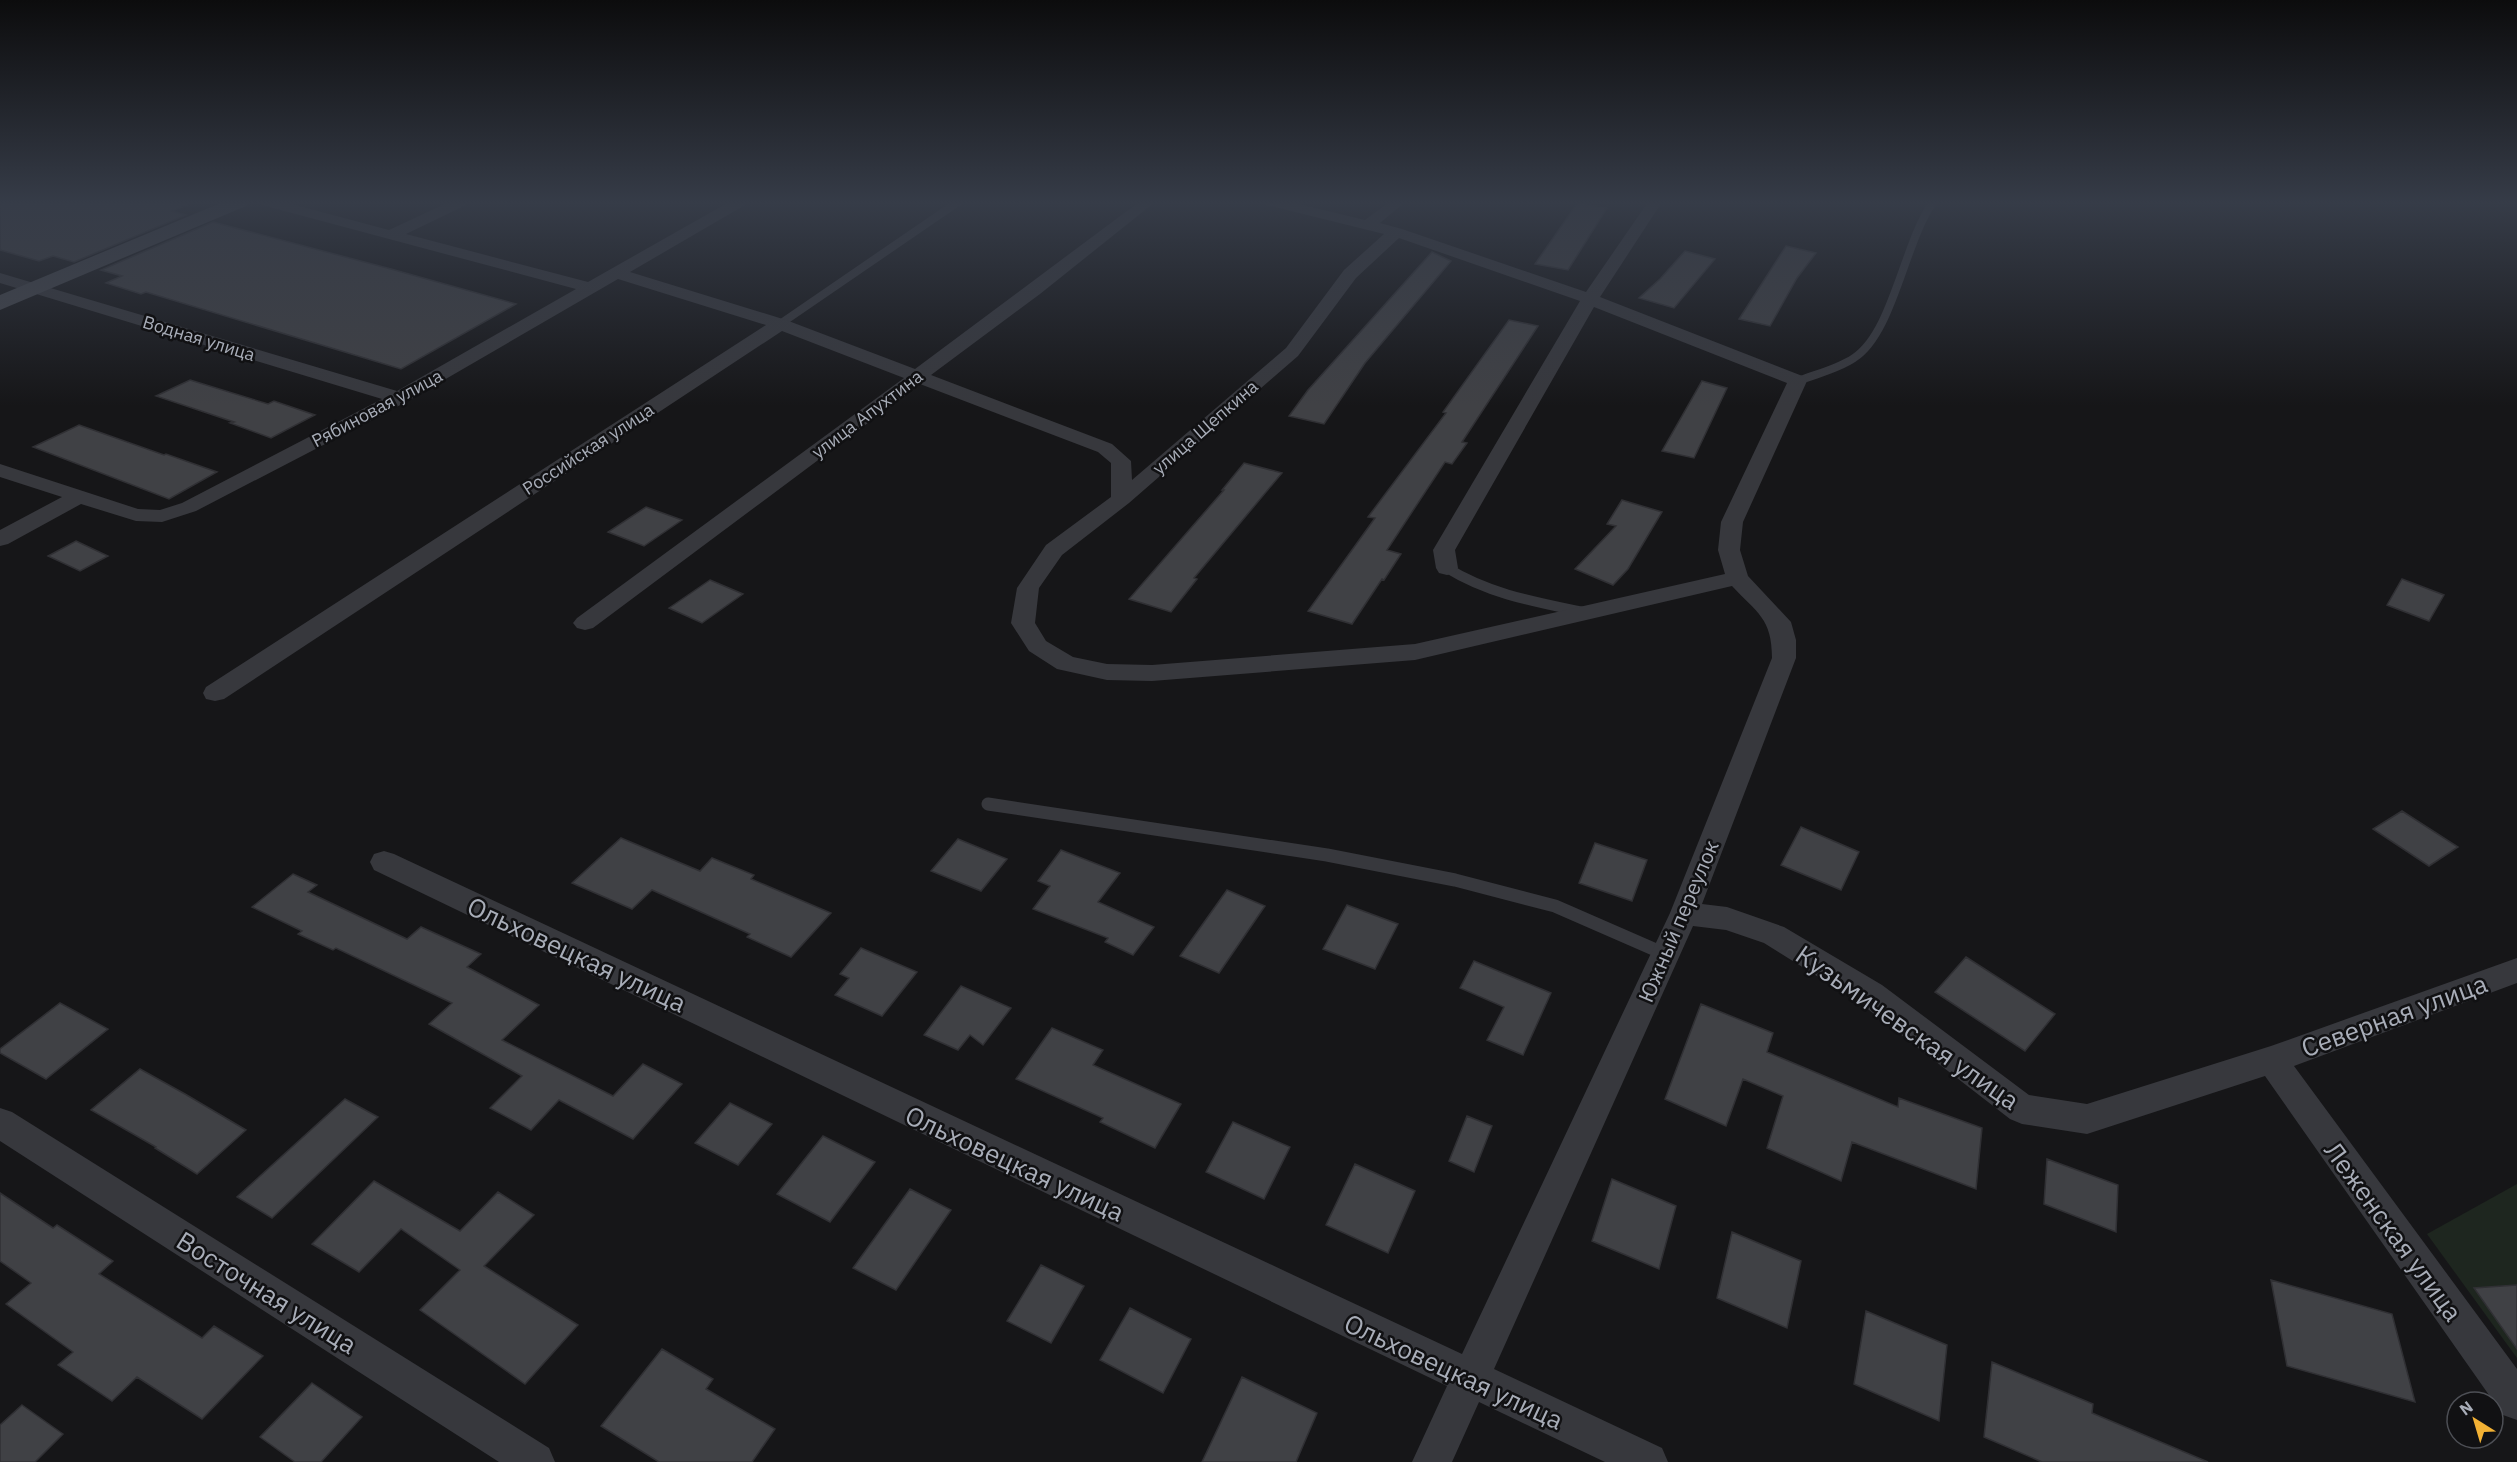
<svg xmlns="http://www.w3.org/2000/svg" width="2517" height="1462" font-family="'IBM Plex Sans',sans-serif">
  <rect width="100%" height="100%" fill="#161618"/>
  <path fill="#1e261f" d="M2517,1184V1358L2427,1234Z"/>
  <path fill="#404145" stroke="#303034" stroke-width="1.5" d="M0,202H194L172,211L186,215L74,262L53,256L39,261L0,250Z
    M1578,202L1607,208L1568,270L1535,264Z
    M213,222L391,269L516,304L401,369L146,292L141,294L106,283L122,276L101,270Z
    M1786,246L1816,253L1797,278L1770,326L1739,319Z
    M1685,251L1715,259L1674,308L1639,298L1660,279Z
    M1432,252L1451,261L1365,363L1324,424L1289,416L1308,390Z
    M1509,320L1538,326L1462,442L1467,443L1452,464L1445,462L1387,550L1401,554L1384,580L1382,579L1352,624L1308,611L1375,518L1368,517L1446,413L1443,412Z
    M190,380L268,404L274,401L315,415L271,438L230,423L234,422L156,396Z
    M1702,381L1727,388L1694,458L1662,451Z
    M79,425L164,455L166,454L217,472L169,499L33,447Z
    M1244,463L1282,473L1194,578L1197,579L1171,612L1129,599L1224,490H1222Z
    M1622,500L1662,512L1628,569L1613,585L1575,569L1616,526L1607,524Z
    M646,507L682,520L644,546L608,532Z
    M76,541L108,556L80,571L48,556Z
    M2402,579L2444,595L2429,621L2387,605Z
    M710,580L743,594L702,623L669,608Z
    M2402,811L2458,847L2429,866L2373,829Z
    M1801,827L1859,852L1841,890L1781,865Z
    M621,838L700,871L712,858L754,875L751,879L831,913L791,957L747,937L750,934L652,890L632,909L572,883Z
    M958,839L1007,859L981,891L931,871Z
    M1595,843L1647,860L1632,901L1579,883Z
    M1061,850L1120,873L1098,902L1154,927L1133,955L1105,942L1108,938L1033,909L1050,886L1038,881Z
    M293,874L317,885L308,892L407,939L421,927L481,954L467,967L539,1005L502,1040L613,1096L643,1064L682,1084L633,1139L559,1100L531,1130L490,1108L522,1076L429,1024L452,1003L336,948L333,950L298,934L302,931L252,907Z
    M1227,890L1265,906L1219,973L1180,956Z
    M1347,905L1398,924L1375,969L1323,949Z
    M861,948L917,972L882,1016L835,995L849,978L840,974Z
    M1966,957L2055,1014L2025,1051L1935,992Z
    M1474,961L1551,993L1523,1055L1487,1040L1504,1007L1460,988Z
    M961,986L1011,1008L983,1045L970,1035L958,1050L924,1035Z
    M60,1003L108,1029L46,1079L0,1053V1049Z
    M1701,1004L1773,1033L1767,1052L1898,1107L1899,1098L1982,1128L1976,1189L1852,1142L1841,1181L1767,1148L1783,1096L1743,1079L1726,1126L1665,1099Z
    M1052,1028L1103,1050L1093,1065L1181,1104L1155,1148L1100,1122L1103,1118L1016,1079Z
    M140,1069L185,1094L246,1130L197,1174L155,1148L156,1147L91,1110Z
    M345,1099L378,1117L272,1218L237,1197Z
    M730,1103L772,1124L738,1165L695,1143Z
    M1467,1116L1492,1126L1474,1172L1449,1161Z
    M1233,1122L1290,1147L1264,1199L1206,1172Z
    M823,1136L875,1162L830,1222L777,1194Z
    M2047,1159L2118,1185L2116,1232L2044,1204Z
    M1355,1164L1415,1191L1388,1253L1326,1225Z
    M1612,1179L1676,1206L1659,1269L1592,1241Z
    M374,1181L460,1231L498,1192L534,1215L484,1266L578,1325L525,1384L420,1310L460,1270L401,1229L359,1272L312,1244Z
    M910,1189L951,1210L896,1290L853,1268Z
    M0,1193L53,1228L57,1225L113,1261L99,1274L202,1338L214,1326L263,1356L202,1419L137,1377L112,1401L58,1365L73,1352L6,1304L31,1283L0,1261Z
    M1732,1232L1801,1261L1787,1328L1717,1298Z
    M1041,1265L1084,1286L1051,1343L1007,1321Z
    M2271,1280L2392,1314L2415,1402L2287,1366Z
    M2517,1285V1349L2474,1288Z
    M1130,1308L1191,1339L1163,1393L1100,1360Z
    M1866,1311L1947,1345L1939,1421L1854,1384Z
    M662,1349L713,1379L706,1389L775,1429L752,1462H659L601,1426Z
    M1992,1362L2093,1404L2092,1413L2208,1462H2042L1984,1437Z
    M1242,1377L1317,1413L1296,1462H1202Z
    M312,1383L362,1417L321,1462H295L260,1437Z
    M22,1405L63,1434L35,1462H0V1425Z"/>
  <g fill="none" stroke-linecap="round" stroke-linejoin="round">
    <path stroke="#37383d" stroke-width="8" d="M780,324L958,202
      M1798,381C1816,374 1838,369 1854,358C1893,333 1904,243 1933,202"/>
    <path stroke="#37383d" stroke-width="10" d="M1447,568C1489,594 1535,602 1583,612"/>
    <path stroke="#37383d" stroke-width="13" d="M988,804L1327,855L1455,880L1555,906L1665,954"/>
    <path fill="#37383d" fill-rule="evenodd" d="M259,202H284L389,230L449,202H468L466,205L406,234L588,282L729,202H747L745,205L630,272L786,320L915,369L1139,202H1155L1040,294L931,375L1112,444L1131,461L1132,480L1286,348L1344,270L1384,234L1267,205L1265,202H1290L1365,220L1389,202H1405L1380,223L1402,229L1586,292L1648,202H1662L1600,297L1805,377L1807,381L1743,522L1740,550L1748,576L1791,622L1796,640V658L1702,904L1727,907L1784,927L1882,985L2029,1095L2087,1104L2271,1046L2517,958V983L2294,1066L2517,1369V1420L2503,1415L2265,1076L2087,1134L2022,1124L2010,1119L1860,1003L1764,943L1726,930L1693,926L1494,1369L1662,1448L1668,1462H1605L1479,1402L1452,1462H1412L1447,1386L374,870L370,862L374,854L384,851L394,854L1462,1354L1670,913L1772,658C1772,618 1757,613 1732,586L1415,660L1152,681L1107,680L1057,669L1029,651L1011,623L1017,588L1046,545L1111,497V463L1098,452L920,384L593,628L585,630L577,628L573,623L577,618L904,378L782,331L224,699L215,701L206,699L203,693L206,687L766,325L618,279L406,402L196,511L162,522L136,521L81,504L8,544L0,546V530L62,497L0,477V464L138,509L160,510L182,503L382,399L0,283V273L397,391L576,289L262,205ZM1399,238L1580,301L1433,550L1436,568L1439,573L1447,575L1455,573L1458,568L1455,550L1594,307L1787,383L1721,522L1718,550L1725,574L1415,644L1152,665L1107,664L1073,657L1046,641L1035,623L1039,588L1062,555L1129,503L1298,356L1356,278Z
      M0,1108L12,1112L549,1448L555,1462H499L0,1141Z"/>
    <path fill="#45474d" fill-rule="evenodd" d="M223,202H249L246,206L0,310V295Z"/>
  </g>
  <linearGradient id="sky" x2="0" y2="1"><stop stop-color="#0c0c0d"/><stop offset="0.5" stop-color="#363c48"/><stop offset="1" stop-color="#363c48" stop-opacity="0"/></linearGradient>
  <rect width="2517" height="406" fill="url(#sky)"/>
  <g text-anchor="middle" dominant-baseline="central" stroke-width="5" stroke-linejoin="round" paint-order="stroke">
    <g font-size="18" fill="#a8adb8" stroke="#111113">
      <text transform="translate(199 338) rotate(17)">Водная улица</text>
      <text transform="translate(377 408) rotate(-28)">Рябиновая улица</text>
      <text transform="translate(867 414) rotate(-37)">улица Апухтина</text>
      <text transform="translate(1205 427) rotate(-41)">улица Щепкина</text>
      <text transform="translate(588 449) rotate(-33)">Российская улица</text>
    </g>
    <g font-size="21" fill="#a8adb8" stroke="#111113">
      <text transform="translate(1678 921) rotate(-67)">Южный переулок</text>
    </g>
    <g font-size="26" fill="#a8adb8" stroke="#111113">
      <text transform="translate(577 954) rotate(25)">Ольховецкая улица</text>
      <text transform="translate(2394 1015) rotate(-20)">Северная улица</text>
      <text transform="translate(1908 1027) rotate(35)">Кузьмичевская улица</text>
      <text transform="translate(1015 1163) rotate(25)">Ольховецкая улица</text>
      <text transform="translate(2394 1231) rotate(54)">Леженская улица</text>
      <text transform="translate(267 1292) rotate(32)">Восточная улица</text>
      <text transform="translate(1454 1371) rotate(25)">Ольховецкая улица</text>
    </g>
  </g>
  <g transform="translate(2475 1420) rotate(323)"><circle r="28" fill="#111113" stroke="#4d4f55" stroke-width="1.5"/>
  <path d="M0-4.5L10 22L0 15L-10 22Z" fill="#f2b134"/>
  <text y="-9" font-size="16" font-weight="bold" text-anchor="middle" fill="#a8adb8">N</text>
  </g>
</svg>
